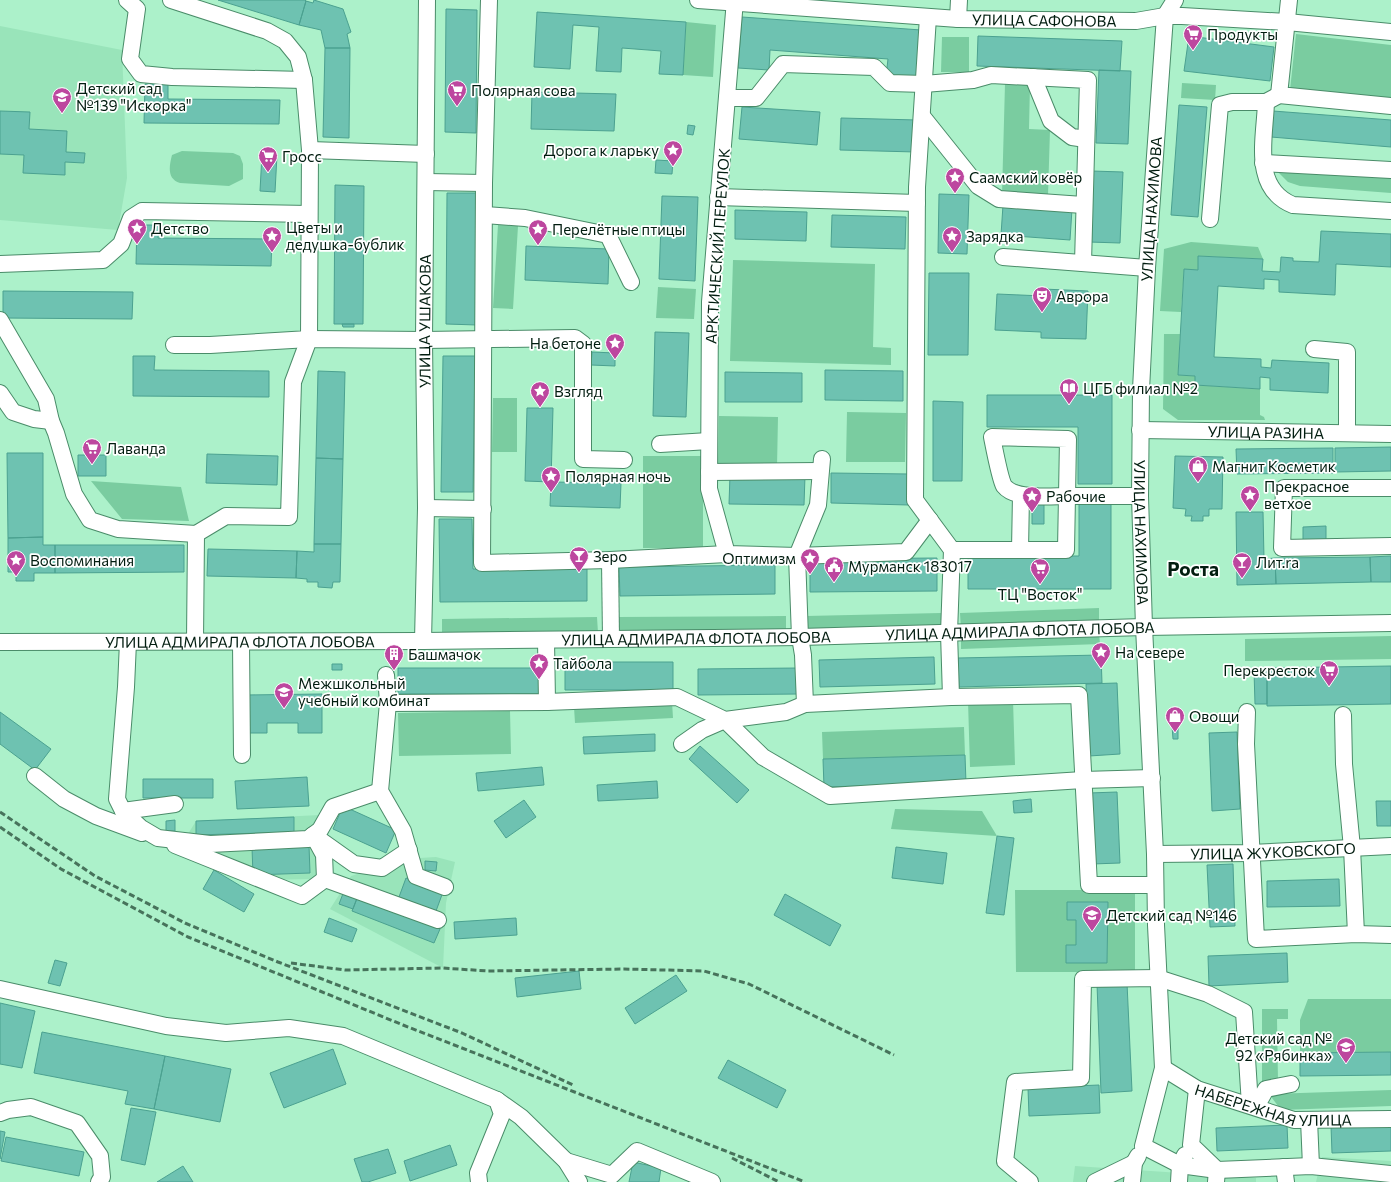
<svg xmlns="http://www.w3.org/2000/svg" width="1391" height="1182" font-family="Commissioner,sans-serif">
  <rect width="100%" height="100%" fill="#acf1ca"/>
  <path fill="#99e4ba" d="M0,26L122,50L127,178L118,230L0,220Z
    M320,815L316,879L248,880L188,834L196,821Z
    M436,857L455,862L446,903L443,968L330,909L351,876L403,859Z
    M1322,1157L1391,1161V1182H1316Z
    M1075,1166L1256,1178V1182H1073Z"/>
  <path fill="#7acca0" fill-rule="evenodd" d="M686,22L716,25L713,77L683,75Z
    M1296,34L1391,45V101L1290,90Z
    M942,37H969V72H941Z
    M1182,83L1216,85L1215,100L1181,98Z
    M1005,84H1030L1029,129L1050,130L1048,195L1002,194Z
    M182,151L233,153L240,156L243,164V179L229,186L180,183C167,179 169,167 172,155Z
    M1274,168L1391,177V193L1300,186L1288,182Z
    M498,225L518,226L513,309L493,308Z
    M1191,242L1258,247L1263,259L1199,256L1198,270H1184L1181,312L1160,311L1164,249Z
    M733,260L875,264L873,347L891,348V365L730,361Z
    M658,287L696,289L694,319L656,318Z
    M1164,334H1180L1178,375L1195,376V385L1260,389V415L1264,417L1265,420H1178L1163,409Z
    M493,398H517V452H492Z
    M847,412L906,413L905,462H846Z
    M719,416L778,417L777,467L718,466Z
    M643,456H703V548H643Z
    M91,481L181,487L189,521L122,519Z
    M1099,608V624L961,629L960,613Z
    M941,613L942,629L806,632V616Z
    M786,616V632L618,633V617Z
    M597,617L598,633L442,636V619Z
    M1099,633L1100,644L961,649V638Z
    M1391,636V659L1245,661V639Z
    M1013,700L1015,765L970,767L968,701Z
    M672,702L673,718L575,723L574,707Z
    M510,711L511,754L399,756L398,713Z
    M964,727L965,755L823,759L822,732Z
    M895,809L982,811L997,836L891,829Z
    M1015,890H1135V972H1016ZM1067,902H1108L1107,963H1066V945H1076V920H1067Z
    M1308,999H1391V1052L1300,1053V1020Z
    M1262,1009H1288V1019H1277L1278,1082H1262Z
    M1391,1090V1106L1281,1110L1269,1094Z"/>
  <path fill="#6ec2b1" stroke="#4ba190" d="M218,0H305L306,1L299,25Z
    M314,0L343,9L351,32L347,34L350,48H325L321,30L299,25L306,1L313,3Z
    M446,9L477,10L476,133L445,132Z
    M537,12L686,22L683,75L659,74L661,51L622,48L621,72L596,71L599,27L573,25L570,69L534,67Z
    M742,17L921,30L917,78L886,76L888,59L770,50L769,70L738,68Z
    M978,36L1122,41L1120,71L977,66Z
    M1189,36L1274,47L1270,81L1184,71Z
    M325,48H350L349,138L323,137Z
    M1099,70L1131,71L1128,144L1096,143Z
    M145,84H168V99L280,100L279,124L144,123Z
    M532,92L616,94L614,131L531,129Z
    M1179,105L1207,107L1198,217L1171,215Z
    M742,107L820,112L817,145L739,139Z
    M0,111L30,112L29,129L67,131L66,152L85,153L84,163L65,162V175L23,173L24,155L0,154Z
    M1273,111L1391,120V147L1271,137Z
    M841,118L917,120L916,152L840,150Z
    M688,125L695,126L693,135L687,134Z
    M262,154L277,155L275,192L260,191Z
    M656,160L673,161L672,174L655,173Z
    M1092,171L1123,172L1120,243L1089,242Z
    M335,185L364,186L363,324H334Z
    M447,193H479L477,325L446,324Z
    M939,194L969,195L967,254L938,253Z
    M662,196L698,197L695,281L659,279Z
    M1003,205L1072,209L1070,240L1001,235Z
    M735,210L807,212L806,241L735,239Z
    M832,215L906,217L905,249L831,247Z
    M137,225H159L158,238L272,239L271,266L136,264Z
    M1321,231L1391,234V267L1336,264L1335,295L1279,292V280L1264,279V289L1218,286L1214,357L1261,359V367L1271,368L1272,360L1329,363L1328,393L1270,390V378L1260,377V389L1195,385V376L1178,375L1184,269L1198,270V256L1263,259L1262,271L1280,272L1281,257L1293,258V261L1319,262Z
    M526,246L609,249L608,284L525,280Z
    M929,273H969L968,355H928Z
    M1043,289L1088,291L1086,339L1041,338V332L995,330L997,294L1043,296Z
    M3,291L133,292L132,319L3,318Z
    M342,324H354V327H343Z
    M655,332L689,333L686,417L653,416Z
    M592,352L615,353V366L591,365Z
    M133,356H155L154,370L269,371V397L133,396Z
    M443,356H475L473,492H441Z
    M825,370L903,371V401L825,400Z
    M318,371L345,372L343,459L316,458Z
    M725,372L802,373V402H725Z
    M987,395H1112V484H1078V427H987Z
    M933,401L963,402L962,481H933Z
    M527,408H553L551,482L525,481Z
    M1391,447V471L1335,472V448Z
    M1333,448V473L1237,474L1236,449Z
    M7,453H43V537L8,538Z
    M207,454L278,456L277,485L206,483Z
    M78,455H106V476H78Z
    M1175,456L1223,457L1222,509H1209V516H1203V521H1191L1192,516H1185L1186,509L1173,508Z
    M316,458L343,459L341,544H314Z
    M831,473L909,474V505L831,503Z
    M730,475L805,476L804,505L729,504Z
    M551,482L621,483L620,508L550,506Z
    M1032,504H1044V524H1032Z
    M1079,504H1111V589H968V556H1079Z
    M1236,512H1263L1264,559L1275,558L1276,584L1237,585Z
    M439,519H472L473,569L587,568V601L440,602Z
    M1326,526V540H1303V527Z
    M43,537V545H55V573H34V581H16V572H8V538Z
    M314,544H341L340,582H333L332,588L318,587V582H307V579L296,578L297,551L314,552Z
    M55,545H184V572L55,573Z
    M208,549L297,551L296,578L207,576Z
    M1391,556V582H1371L1370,557Z
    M1370,557L1371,582L1276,584L1275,558Z
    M937,558V591L810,592V559Z
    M775,565V594L620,596L619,567Z
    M1101,655L1102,683L959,687L958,658Z
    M934,657L935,684L820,687L819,660Z
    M565,662H673V690H565Z
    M332,664H342V670H332Z
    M1391,666V704L1267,706V668Z
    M398,668H539V694H398Z
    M798,668L799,694L698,695V669Z
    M1254,671H1267V704H1255Z
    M1117,683L1120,754L1089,756L1086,684Z
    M322,694V733H298V723H267V733H246V695Z
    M0,712L51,749L35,770L0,744Z
    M1172,726H1178V739H1173Z
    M1237,732L1240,809L1212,811L1209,733Z
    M655,734V751L584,754L583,737Z
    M700,746L749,790L737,803L689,759Z
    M965,755L966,783L824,787L823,759Z
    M542,767L544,785L478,791L476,773Z
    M307,777L309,806L237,809L235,781Z
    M143,779H213V798H143Z
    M657,781L658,798L598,801L597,785Z
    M1117,792L1120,863L1092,864L1089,793Z
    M1031,799L1032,812L1014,813L1013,801Z
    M524,800L536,817L506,838L494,821Z
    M1376,801H1391V826H1377Z
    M343,806L396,830L386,853L333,829Z
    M294,817V832L196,835V821Z
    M175,820V831H166V821Z
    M997,836L1014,838L1004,915L986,913Z
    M309,846L310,873L253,875L252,848Z
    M896,847L947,853L943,884L892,878Z
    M425,861L437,862L436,871L425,870Z
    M1233,864L1235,926L1210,927L1207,865Z
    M214,870L254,894L244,912L203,889Z
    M406,878L443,892L436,911L399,897Z
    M1339,879L1340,906L1267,907V881Z
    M344,891L358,896L353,909L339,904Z
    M785,894L841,925L830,946L774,915Z
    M357,898L440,929L434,943L352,911Z
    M1067,902H1108L1107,963H1066V945H1076V920H1067Z
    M329,918L357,929L352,942L324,932Z
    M516,918L517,935L455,939L454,922Z
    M1287,953L1288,982L1209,986L1208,956Z
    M55,960L67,963L60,986L48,983Z
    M579,971L581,989L517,997L515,978Z
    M676,975L687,991L635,1024L625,1008Z
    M1127,983L1132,1091L1101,1093L1097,984Z
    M0,1003L35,1011L22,1068L0,1064Z
    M42,1032L165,1056L154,1109L125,1104L128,1091L34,1073Z
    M333,1049L346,1084L284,1108L270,1073Z
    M1391,1052V1075L1300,1076V1053Z
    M165,1056L231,1069L220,1122L154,1109Z
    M728,1060L786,1090L777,1108L718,1078Z
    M1099,1085L1100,1113L1029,1116L1028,1088Z
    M131,1108L156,1112L145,1165L121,1160Z
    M1287,1125L1288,1148L1217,1151L1216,1128Z
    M1391,1125V1151L1332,1153L1331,1126Z
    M0,1131L5,1132L0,1159Z
    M6,1137L84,1152L79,1176L1,1161Z
    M450,1145L457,1165L410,1181L404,1161Z
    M388,1149L396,1173L368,1182H362L354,1159Z
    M633,1162L661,1168L659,1182H629Z
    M183,1166L193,1182H157Z"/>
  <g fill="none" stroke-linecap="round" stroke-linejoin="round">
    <g stroke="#4a8c69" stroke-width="18">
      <g id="minor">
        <path d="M127,0L137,9L130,59L141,74L172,77L304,80"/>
        <path d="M171,0L267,31L285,41L298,57L304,80L310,150L309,339L210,345H174"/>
        <path d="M489,0L484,183L482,563L610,560L727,554"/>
        <path id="s1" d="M698,0L958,19L1136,21L1165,16H1182L1287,22L1391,32"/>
        <path d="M735,0L710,302L709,489L727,554L797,556L800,637L803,655L805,704"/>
        <path id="s2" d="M1175,0L1165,16L1147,268L1141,390L1140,496L1144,627L1155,854L1156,925L1163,1068L1143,1146L1180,1165L1217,1170L1311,1166L1391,1174"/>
        <path d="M1289,0L1279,95L1391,106"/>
        <path d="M928,17L917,187L915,500L952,550L949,633L951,697"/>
        <path d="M958,19L959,0"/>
        <path d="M1033,77L1051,121L1072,137L1086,139"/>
        <path d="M1279,95L1266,102C1265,138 1251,188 1293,205L1391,211"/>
        <path d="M727,98H756L783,64L874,67L890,83L924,84L973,80L991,75L1088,80L1083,263"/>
        <path d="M922,116L978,186L999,199L1083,205"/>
        <path d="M310,150L426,154"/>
        <path d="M1263,163L1391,170"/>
        <path d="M426,182L484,183"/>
        <path d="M718,197L917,203"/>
        <path d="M485,215L525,218L608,235L631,282"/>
        <path d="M1210,219L1220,105L1232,102H1266"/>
        <path d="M1003,257L1147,268"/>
        <path d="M0,264L103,260L121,244L131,218L142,211L309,214"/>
        <path d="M0,320L46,399L51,421L56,433L74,494L90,520L118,529L196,534"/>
        <path d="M1314,349L1347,352V433"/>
        <path d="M0,393L13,412L34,419L51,421"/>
        <path id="s3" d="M1140,430L1391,434"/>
        <path d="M992,437L1068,439L1067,496C1051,496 1015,500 1004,486C1000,479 994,447 992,437Z"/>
        <path d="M660,444L709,441"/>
        <path d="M822,459L818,505L797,556L906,552L930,520"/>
        <path d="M709,472L820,471"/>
        <path d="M1391,488H1284L1282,548L1391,546"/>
        <path d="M426,508L483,509"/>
        <path d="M952,550H1066L1067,496H1140"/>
        <path d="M1020,550L1021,495"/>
        <path d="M610,560L611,639"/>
        <path d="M195,641L196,534L226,516L289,517L293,382L309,339L424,340L575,338L583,344V459L624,460"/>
        <path id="s4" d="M423,641L426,508L424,340L427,0"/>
        <path id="s5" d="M0,642L423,641L800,637L1144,627L1391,623"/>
        <path d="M128,642L126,687L117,799L123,811L141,828L158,838L210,844L308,839L320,830L333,807L380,791"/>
        <path d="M241,642L242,755"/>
        <path d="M386,675L388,703L547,702L546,640"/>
        <path d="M547,702L677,697L725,720L786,712L805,704L951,697L1079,695L1089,885H1155"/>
        <path d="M388,703L380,791L403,831L416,876L445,887"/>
        <path d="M1247,712L1246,744L1256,939L1356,934L1391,935"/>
        <path d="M1343,715L1344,764L1352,848L1356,934"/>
        <path d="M682,744L702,730L725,720L763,757L830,796L1083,780L1152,778"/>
        <path d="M35,776L64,799L96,816L142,833"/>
        <path d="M123,811L175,804"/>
        <path d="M313,835L324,855L325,879L438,920"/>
        <path d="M316,837L354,864L382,868L409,850"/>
        <path d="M175,845L302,896L325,879"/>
        <path id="s6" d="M1155,854L1251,853L1391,846"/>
        <path d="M0,989L166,1026L226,1033L289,1028L343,1036L497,1100L502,1114L478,1173L479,1182"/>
        <path id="s7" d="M1163,1068L1197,1089L1294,1120L1391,1119"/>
        <path d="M1197,1089L1191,1145L1217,1170L1216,1182"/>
        <path d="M497,1100L521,1117L566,1161L579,1182"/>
        <path d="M1256,1107L1266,1089L1291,1084"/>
        <path d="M0,1113L8,1110L31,1107L77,1123L100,1156L102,1177L99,1182"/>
        <path d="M1309,1120L1311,1166"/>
        <path d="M566,1161L612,1175L637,1151L712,1182"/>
        <path d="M1284,1167L1286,1182"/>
        <path d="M1030,1182L1005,1161L1015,1082L1081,1078L1083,979L1158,978L1208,994L1244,1012L1250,1105"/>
        <path d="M1095,1182L1134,1163"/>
        <path d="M1132,1182L1134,1163L1138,1156"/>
        <path d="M1179,1182L1180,1165L1185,1155"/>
      </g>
    </g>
    <use href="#minor" stroke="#fff" stroke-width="16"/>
    <path stroke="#47735b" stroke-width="3" stroke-dasharray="6 3" stroke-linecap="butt" d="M0,812L95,876L185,923L278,962L462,1033L573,1085
      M0,827L61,869L188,937L403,1025L805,1182
      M291,963L345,970L443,968L488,971L624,969L704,971L749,984L894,1055
      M732,1158L779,1182"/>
  </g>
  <defs>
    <g id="supermarket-pin" transform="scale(1)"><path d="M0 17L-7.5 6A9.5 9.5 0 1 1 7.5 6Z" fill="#bd479f" stroke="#fff"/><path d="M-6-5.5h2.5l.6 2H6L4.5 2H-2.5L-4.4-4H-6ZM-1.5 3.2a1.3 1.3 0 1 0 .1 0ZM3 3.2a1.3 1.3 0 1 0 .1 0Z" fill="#fff"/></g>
    <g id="school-pin" transform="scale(1)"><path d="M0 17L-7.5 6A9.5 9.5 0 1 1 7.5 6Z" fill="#bd479f" stroke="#fff"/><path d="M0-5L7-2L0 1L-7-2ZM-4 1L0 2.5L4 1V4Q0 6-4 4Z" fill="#fff"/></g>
    <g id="sight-pin" transform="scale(1)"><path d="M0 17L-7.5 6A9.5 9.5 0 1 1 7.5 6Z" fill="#bd479f" stroke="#fff"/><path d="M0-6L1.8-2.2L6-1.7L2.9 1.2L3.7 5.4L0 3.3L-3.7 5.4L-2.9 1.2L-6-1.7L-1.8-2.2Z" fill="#fff"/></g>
    <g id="theatre-pin" transform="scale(1)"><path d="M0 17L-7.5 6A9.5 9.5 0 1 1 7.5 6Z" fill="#bd479f" stroke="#fff"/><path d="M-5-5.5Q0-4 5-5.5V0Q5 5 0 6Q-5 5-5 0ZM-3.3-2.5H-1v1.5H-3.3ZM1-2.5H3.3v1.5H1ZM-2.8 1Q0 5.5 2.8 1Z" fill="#fff"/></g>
    <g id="library-pin" transform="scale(1)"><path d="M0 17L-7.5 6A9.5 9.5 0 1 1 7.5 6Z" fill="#bd479f" stroke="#fff"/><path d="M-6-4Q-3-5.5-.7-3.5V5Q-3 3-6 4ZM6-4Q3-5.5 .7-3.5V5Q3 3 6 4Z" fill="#fff"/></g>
    <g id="shop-pin" transform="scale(1)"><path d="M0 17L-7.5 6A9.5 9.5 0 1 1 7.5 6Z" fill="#bd479f" stroke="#fff"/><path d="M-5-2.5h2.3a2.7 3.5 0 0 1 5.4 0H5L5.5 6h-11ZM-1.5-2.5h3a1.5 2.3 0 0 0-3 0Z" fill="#fff"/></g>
    <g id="bar-pin" transform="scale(1)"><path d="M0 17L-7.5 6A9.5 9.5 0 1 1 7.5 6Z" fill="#bd479f" stroke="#fff"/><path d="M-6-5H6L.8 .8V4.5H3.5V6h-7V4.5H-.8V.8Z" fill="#fff"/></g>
    <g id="civic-pin" transform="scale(1)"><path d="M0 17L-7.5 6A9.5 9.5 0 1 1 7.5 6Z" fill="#bd479f" stroke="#fff"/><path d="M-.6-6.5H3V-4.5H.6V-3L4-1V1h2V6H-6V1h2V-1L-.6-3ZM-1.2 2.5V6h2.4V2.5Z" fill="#fff"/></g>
    <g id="building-pin" transform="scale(1)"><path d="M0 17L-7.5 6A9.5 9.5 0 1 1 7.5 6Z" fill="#bd479f" stroke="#fff"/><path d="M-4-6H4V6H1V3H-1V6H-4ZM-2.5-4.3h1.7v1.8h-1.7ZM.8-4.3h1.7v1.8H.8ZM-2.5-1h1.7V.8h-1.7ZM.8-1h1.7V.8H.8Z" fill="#fff"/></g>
    <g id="university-pin" transform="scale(1)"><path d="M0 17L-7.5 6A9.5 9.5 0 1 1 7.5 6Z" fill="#bd479f" stroke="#fff"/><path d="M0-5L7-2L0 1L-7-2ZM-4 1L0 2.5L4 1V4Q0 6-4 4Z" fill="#fff"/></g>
  </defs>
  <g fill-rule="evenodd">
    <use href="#supermarket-pin" x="1193" y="34"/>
    <use href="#supermarket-pin" x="457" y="90"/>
    <use href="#school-pin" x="62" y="97"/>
    <use href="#sight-pin" x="673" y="150"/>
    <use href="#supermarket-pin" x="268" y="156"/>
    <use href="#sight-pin" x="955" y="177"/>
    <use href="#sight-pin" x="137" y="228"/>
    <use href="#sight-pin" x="538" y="229"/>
    <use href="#sight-pin" x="272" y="236"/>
    <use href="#sight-pin" x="952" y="236"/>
    <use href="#theatre-pin" x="1042" y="296"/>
    <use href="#sight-pin" x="615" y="343"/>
    <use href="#library-pin" x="1069" y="388"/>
    <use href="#sight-pin" x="540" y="391"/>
    <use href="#supermarket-pin" x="92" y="448"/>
    <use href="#shop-pin" x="1198" y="466"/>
    <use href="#sight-pin" x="551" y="476"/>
    <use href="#sight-pin" x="1250" y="495"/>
    <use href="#sight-pin" x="1032" y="496"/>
    <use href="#bar-pin" x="579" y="556"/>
    <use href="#sight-pin" x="810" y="558"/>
    <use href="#sight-pin" x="16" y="560"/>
    <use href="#bar-pin" x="1242" y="562"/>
    <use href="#civic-pin" x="834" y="566"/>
    <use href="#supermarket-pin" x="1040" y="568"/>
    <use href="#sight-pin" x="1101" y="652"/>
    <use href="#building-pin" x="394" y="654"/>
    <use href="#sight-pin" x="539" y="663"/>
    <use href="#supermarket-pin" x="1329" y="670"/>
    <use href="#university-pin" x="284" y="692"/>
    <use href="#shop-pin" x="1175" y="716"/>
    <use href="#school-pin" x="1092" y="915"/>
    <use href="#school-pin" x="1346" y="1047"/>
  </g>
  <g text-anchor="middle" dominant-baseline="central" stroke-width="3.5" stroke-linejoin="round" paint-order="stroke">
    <g font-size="15" fill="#021d10" stroke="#fff">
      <text stroke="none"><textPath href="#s1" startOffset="347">УЛИЦА САФОНОВА</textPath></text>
      <text transform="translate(1151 209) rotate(-86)">УЛИЦА НАХИМОВА</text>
      <text transform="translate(717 246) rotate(-86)">АРКТИЧЕСКИЙ ПЕРЕУЛОК</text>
      <text stroke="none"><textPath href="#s4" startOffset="320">УЛИЦА УШАКОВА</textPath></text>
      <text stroke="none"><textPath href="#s3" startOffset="126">УЛИЦА РАЗИНА</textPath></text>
      <text stroke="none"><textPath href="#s2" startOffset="536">УЛИЦА НАХИМОВА</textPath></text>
      <text stroke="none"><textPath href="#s5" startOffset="1020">УЛИЦА АДМИРАЛА ФЛОТА ЛОБОВА</textPath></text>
      <text stroke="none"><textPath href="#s5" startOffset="696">УЛИЦА АДМИРАЛА ФЛОТА ЛОБОВА</textPath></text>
      <text stroke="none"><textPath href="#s5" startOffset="240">УЛИЦА АДМИРАЛА ФЛОТА ЛОБОВА</textPath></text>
      <text stroke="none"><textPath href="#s6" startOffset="118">УЛИЦА ЖУКОВСКОГО</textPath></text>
      <text stroke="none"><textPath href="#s7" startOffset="119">НАБЕРЕЖНАЯ УЛИЦА</textPath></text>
    </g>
    <g font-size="15" fill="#021d10" stroke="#fff" text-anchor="start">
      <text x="1207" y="34">Продукты</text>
      <text x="76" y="88">Детский сад<tspan x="76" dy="17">№139 "Искорка"</tspan></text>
      <text x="471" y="90">Полярная сова</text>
      <text x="659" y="150" text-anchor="end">Дорога к ларьку</text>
      <text x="282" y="156">Гросс</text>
      <text x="969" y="177">Саамский ковёр</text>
      <text x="286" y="227">Цветы и<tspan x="286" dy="17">дедушка-бублик</tspan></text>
      <text x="151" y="228">Детство</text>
      <text x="552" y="229">Перелётные птицы</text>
      <text x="966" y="236">Зарядка</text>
      <text x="1056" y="296">Аврора</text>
      <text x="601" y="343" text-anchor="end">На бетоне</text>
      <text x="1083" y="388">ЦГБ филиал №2</text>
      <text x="554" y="391">Взгляд</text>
      <text x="106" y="448">Лаванда</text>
      <text x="1212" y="466">Магнит Косметик</text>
      <text x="565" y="476">Полярная ночь</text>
      <text x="1264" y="486">Прекрасное<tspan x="1264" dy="17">ветхое</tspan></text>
      <text x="1046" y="496">Рабочие</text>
      <text x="593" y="556">Зеро</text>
      <text x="796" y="558" text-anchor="end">Оптимизм</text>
      <text x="30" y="560">Воспоминания</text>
      <text x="1256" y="562">Лит.ra</text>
      <text x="848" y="566">Мурманск 183017</text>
      <text x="1040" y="594" text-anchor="middle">ТЦ "Восток"</text>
      <text x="1115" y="652">На севере</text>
      <text x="408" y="654">Башмачок</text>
      <text x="553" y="663">Тайбола</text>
      <text x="1315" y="670" text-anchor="end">Перекресток</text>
      <text x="298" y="683">Межшкольный<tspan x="298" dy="17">учебный комбинат</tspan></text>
      <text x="1189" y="716">Овощи</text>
      <text x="1106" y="915">Детский сад №146</text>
      <text x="1332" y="1038" text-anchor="end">Детский сад №<tspan x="1332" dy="17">92 «Рябинка»</tspan></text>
    </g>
    <g font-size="19" font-weight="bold" fill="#021d10" stroke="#fff">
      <text x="1193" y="568">Роста</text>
    </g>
  </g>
</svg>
